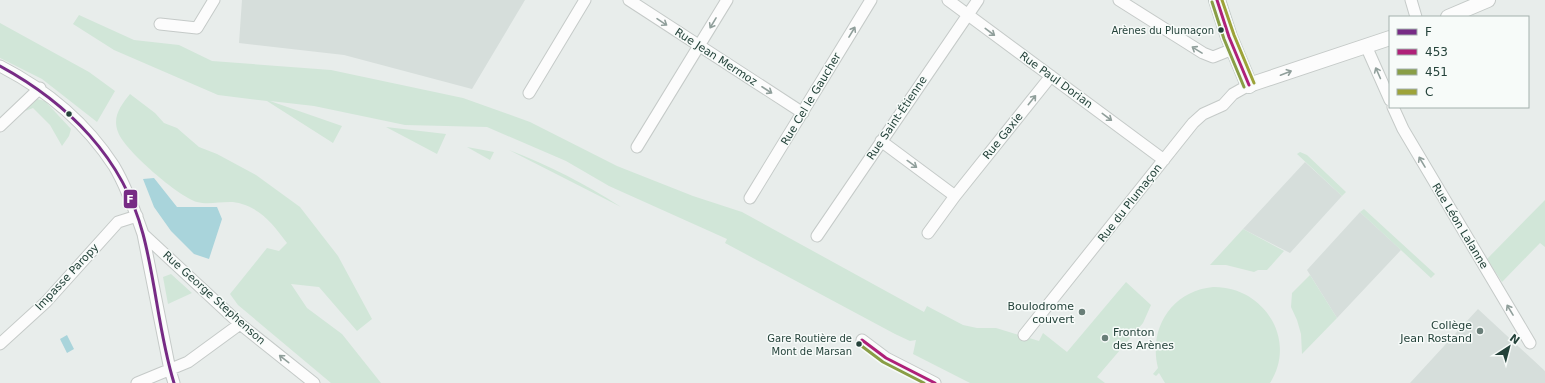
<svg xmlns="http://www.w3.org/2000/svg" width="1545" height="383" font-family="'DejaVu Sans',sans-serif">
  <rect width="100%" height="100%" fill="#e8edeb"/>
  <path fill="#d6dedb" d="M242,0H525L472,89L344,55L239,43Z
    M1305,162L1342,196L1290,253L1243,229Z
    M1360,212L1401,250L1337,318L1307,270Z
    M1478,309L1545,371V383H1410Z"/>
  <path fill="#d1e6d8" d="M79,15L134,40L179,45L212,61L331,70L463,98L530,122L617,166L693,196L742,212L924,312L927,306L963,325L977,328H996L1039,341L1043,333L1067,352L1126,282L1151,305L1143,323L1097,377L1105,383H970L913,354L916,340L910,341L895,334L725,243L727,239L609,186L566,161L487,127L405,125L314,106L270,101L342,126L333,143L267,101L218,95L114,50L73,24Z
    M0,23L89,72L115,91L97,122L42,79L0,58Z
    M130,94L155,113L164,123L177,128L199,147L217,154L256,175L300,207L338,256L372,319L357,331L319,287L291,284L307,308L342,334L381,383H331L238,305L230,294L267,248L279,251L287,243C274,226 264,211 242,204C228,199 211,206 197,202C179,197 124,150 118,132C112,117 121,105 130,94Z
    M37,99L45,101L71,129L69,136L62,146L50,125L33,108L25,111L32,102Z
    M386,127L446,134L437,154Z
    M467,147L494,152L490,160Z
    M509,150C550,166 584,183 621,207Z
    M1300,152L1307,155L1346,192L1342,196L1297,154Z
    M1545,200V247L1540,243L1502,282L1487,259Z
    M1364,209L1435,274L1431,278L1360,212Z
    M1243,229L1284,251L1267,270H1258L1254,272L1226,265H1210Z
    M171,274L192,293L168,304L163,277Z
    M1310,275L1337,318L1302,354L1301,334L1297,320L1291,307L1292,293Z
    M1213,287C1263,286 1298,339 1270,383H1165L1159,373L1156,376L1153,374L1158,368C1148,328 1172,291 1213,287Z"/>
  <path fill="#a9d4db" d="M154,178L177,207H217L222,219L209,259L194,254L171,231L154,207L143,179Z
    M67,335L74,349L67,353L60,339Z"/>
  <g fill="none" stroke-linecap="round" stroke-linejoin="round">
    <g stroke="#c5cac8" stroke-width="13">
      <path id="minor" d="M629,0L803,113
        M948,0L1164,160
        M1119,0L1203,53L1213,57L1233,49
        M1411,0L1416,17
        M160,24L197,28L214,0
        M1366,46L1390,100
        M0,66C45,89 86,123 114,166C126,186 135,211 143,234L240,324L314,383
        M529,93L585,0
        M1393,107L1403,129L1530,343
        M0,126L40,88
        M881,141L955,196
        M637,147L727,0
        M750,198L871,0
        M928,233L955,196L1051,76
        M143,234L170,370L174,383
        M817,236L978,0
        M1024,335L1193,123L1203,114L1223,105L1233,94L1249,85
        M862,340L886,358L935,383
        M0,344L46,302L118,222L137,216
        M137,383L188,362L240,324"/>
    </g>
    <g stroke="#c5cac8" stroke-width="16">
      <path id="tertiary" d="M1448,17L1488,0
        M1249,85L1390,38"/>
    </g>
    <g stroke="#c3cbc8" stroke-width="18">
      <path id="secondary" d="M1217,0L1229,37L1249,85"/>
    </g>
    <use href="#minor" stroke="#fcfcfc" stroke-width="11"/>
    <use href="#tertiary" stroke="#fcfcfc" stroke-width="14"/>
    <use href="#secondary" stroke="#fcfcfc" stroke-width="16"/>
    <g stroke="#f7fbf9" stroke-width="6">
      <path id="bus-1" d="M0,66C68,103 123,158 143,234C156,283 159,335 174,383"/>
    </g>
    <g stroke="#f7fbf9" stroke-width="6">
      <path id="bus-2" d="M1217,0L1229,37L1249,85
        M862,340L886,358L935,383"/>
    </g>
    <g stroke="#f7fbf9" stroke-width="6">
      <path id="bus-3" d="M1212,2L1224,39L1244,87
        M859,344L883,362L924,383"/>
    </g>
    <g stroke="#f7fbf9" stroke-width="6">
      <path id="bus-4" d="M1222,0L1234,35L1254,83"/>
    </g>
    <use href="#bus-1" stroke="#772b85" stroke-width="3"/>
    <use href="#bus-2" stroke="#af2179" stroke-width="3"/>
    <use href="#bus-3" stroke="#899e46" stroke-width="3"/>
    <use href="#bus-4" stroke="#9da339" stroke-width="3"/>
  </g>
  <defs><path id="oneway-shaft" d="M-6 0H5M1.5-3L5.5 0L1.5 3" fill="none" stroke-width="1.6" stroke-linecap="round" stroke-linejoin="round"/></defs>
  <g stroke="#909f9b">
    <use href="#oneway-shaft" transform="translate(662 22) rotate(34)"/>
    <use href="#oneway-shaft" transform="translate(713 23) rotate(121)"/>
    <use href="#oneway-shaft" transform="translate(852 32) rotate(-59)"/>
    <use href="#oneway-shaft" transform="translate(990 32) rotate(37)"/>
    <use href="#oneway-shaft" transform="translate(1197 50) rotate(-148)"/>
    <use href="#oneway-shaft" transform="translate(1286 73) rotate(-21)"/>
    <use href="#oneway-shaft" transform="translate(1378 73) rotate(-114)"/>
    <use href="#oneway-shaft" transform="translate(767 90) rotate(33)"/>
    <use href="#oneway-shaft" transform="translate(1032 100) rotate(-51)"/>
    <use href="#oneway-shaft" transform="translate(1107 117) rotate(37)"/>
    <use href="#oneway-shaft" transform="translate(1422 162) rotate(-121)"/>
    <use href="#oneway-shaft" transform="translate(912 164) rotate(36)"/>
    <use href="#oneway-shaft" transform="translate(1510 310) rotate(-121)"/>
    <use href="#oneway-shaft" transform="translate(284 359) rotate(-142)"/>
  </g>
  <g fill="#24423a" stroke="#f7fbf9" stroke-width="1.5">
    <circle cx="1221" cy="30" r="3.5"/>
    <circle cx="69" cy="114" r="3.5"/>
    <circle cx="859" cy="344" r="3.5"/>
  </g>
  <g fill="#697e78" stroke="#f7fbf9" stroke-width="1.5">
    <circle cx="1082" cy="312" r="4"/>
    <circle cx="1480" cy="331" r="4"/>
    <circle cx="1105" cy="338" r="4"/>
  </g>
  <g text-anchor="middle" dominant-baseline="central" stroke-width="3" stroke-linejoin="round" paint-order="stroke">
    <g font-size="10" fill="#24423a" stroke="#f7fbf9" text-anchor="end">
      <text x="1214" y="30">Arènes du Plumaçon</text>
      <text x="852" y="338">Gare Routière de<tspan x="852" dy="13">Mont de Marsan</tspan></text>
    </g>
    <g font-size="11" fill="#24423a" stroke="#f7fbf9">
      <text transform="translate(716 57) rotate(33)">Rue Jean Mermoz</text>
      <text transform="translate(1056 80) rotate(36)">Rue Paul Dorian</text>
      <text transform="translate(811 99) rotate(-59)">Rue Cel le Gaucher</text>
      <text transform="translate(897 118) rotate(-56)">Rue Saint-Étienne</text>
      <text transform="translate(1003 136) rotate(-51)">Rue Gaxie</text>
      <text transform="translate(1130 203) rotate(-52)">Rue du Plumaçon</text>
      <text transform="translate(1460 226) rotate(59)">Rue Léon Lalanne</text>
      <text transform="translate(67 277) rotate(-47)">Impasse Paropy</text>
      <text transform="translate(214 298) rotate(42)">Rue George Stephenson</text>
    </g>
    <g font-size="11" fill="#24423a" stroke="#f7fbf9" text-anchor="end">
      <text x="1074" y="306">Boulodrome<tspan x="1074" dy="13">couvert</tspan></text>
      <text x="1472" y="325">Collège<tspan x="1472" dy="13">Jean Rostand</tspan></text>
      <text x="1113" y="332" text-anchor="start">Fronton<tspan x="1113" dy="13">des Arènes</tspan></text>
    </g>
  </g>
  <rect stroke="#f7fbf9" stroke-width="1.5" x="123" y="189" width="15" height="20" rx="4" fill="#772b85"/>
  <g font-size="11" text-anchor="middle" font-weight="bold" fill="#fff">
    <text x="130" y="203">F</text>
  </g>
  <rect x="1389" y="16" width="140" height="92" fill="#f7fbf9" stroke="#a3b1ad"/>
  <rect x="1397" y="29" width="20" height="6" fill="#772b85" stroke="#a3b1ad"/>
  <text x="1425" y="36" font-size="12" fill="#24423a">F</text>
  <rect x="1397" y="49" width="20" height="6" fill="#af2179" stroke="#a3b1ad"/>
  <text x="1425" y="56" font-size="12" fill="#24423a">453</text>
  <rect x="1397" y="69" width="20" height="6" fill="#899e46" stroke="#a3b1ad"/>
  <text x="1425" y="76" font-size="12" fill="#24423a">451</text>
  <rect x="1397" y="89" width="20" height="6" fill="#9da339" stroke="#a3b1ad"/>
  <text x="1425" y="96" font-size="12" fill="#24423a">C</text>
  <g transform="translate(1509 347) rotate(36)" stroke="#f7fbf9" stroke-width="3" paint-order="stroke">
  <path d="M0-3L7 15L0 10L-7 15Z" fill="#24423a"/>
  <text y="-6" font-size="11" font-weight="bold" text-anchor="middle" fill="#24423a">N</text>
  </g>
</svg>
